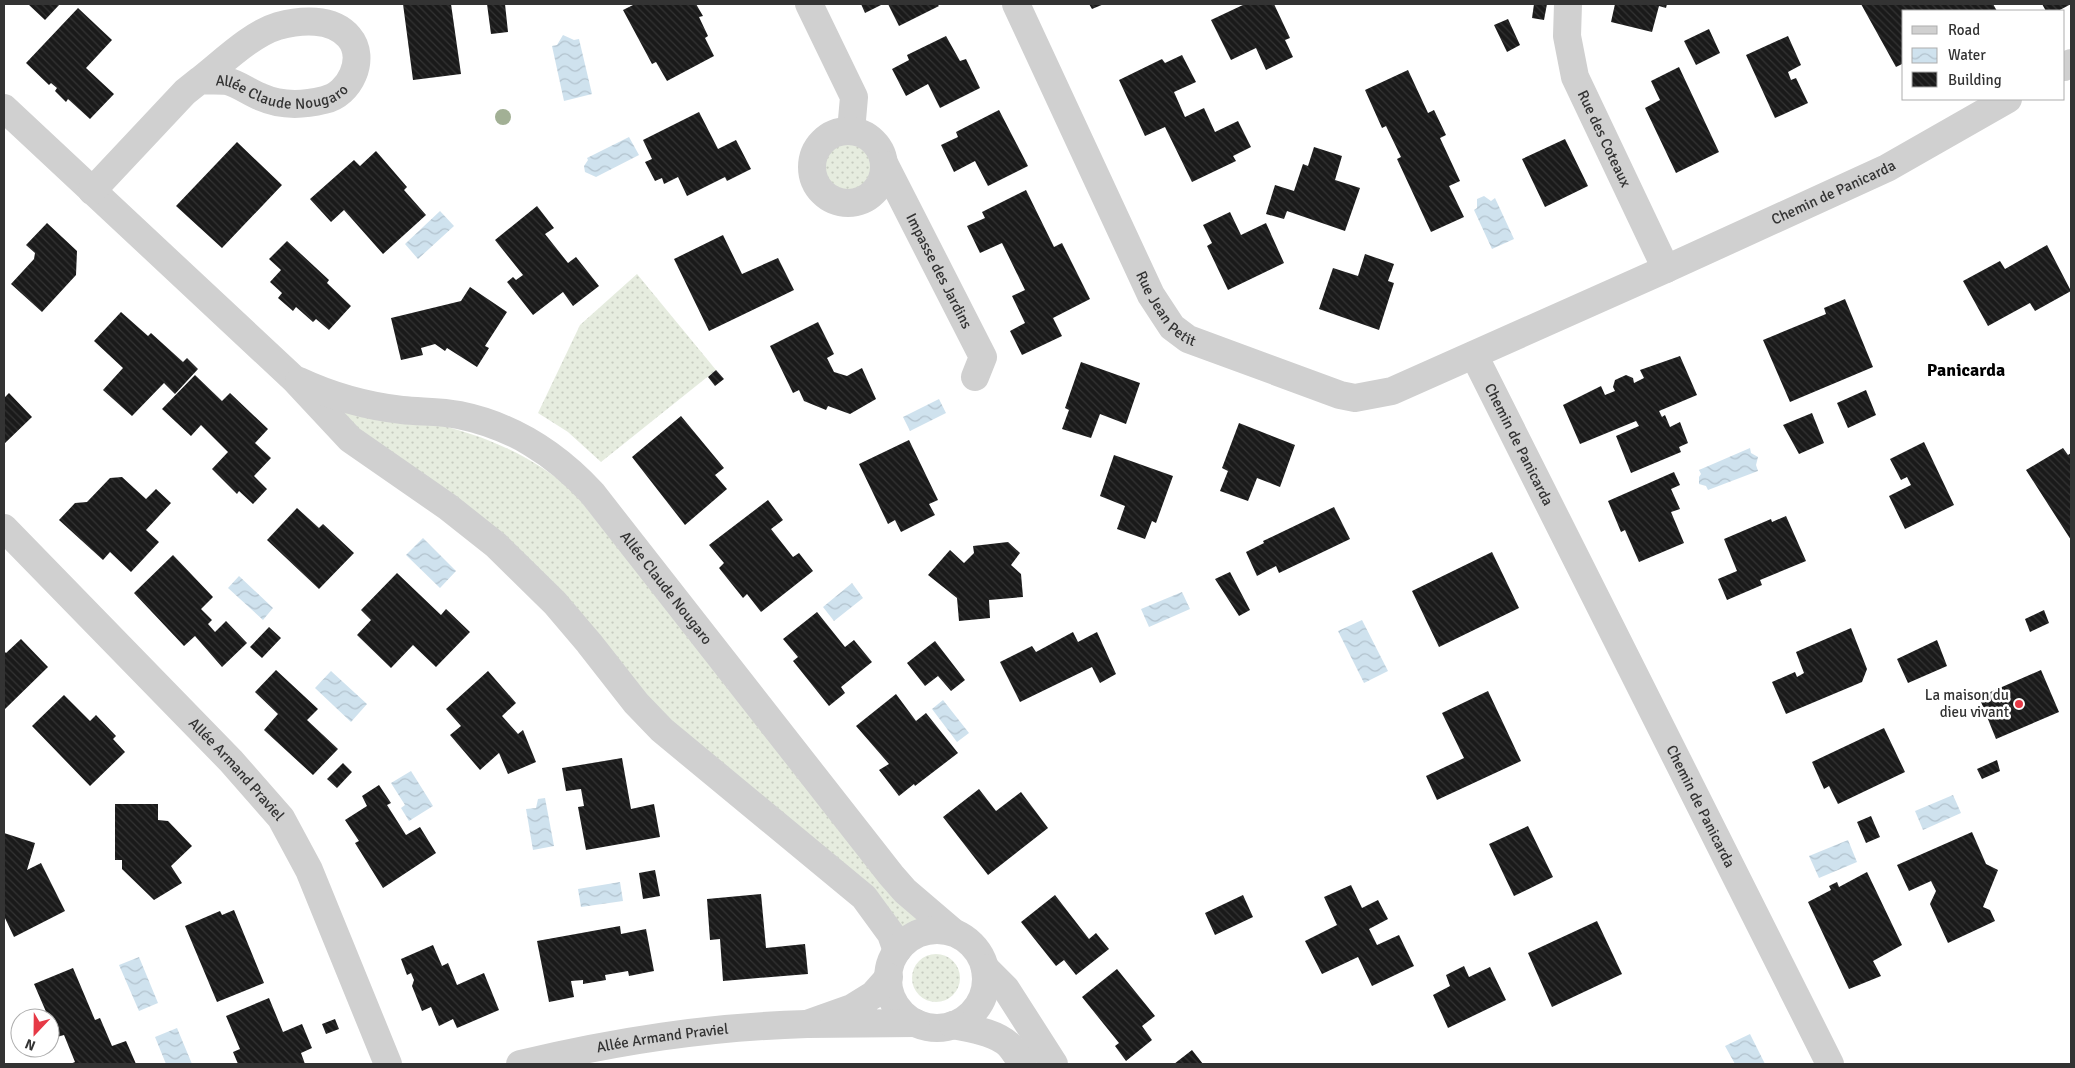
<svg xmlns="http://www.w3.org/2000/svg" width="2075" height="1068" font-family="Signika,sans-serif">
  <defs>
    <pattern id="grass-dots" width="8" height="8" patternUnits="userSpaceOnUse" patternTransform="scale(1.25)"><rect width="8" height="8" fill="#e6ecdf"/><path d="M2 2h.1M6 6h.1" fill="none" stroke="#c6cbc0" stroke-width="1.8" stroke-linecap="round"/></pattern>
    <pattern id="water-waves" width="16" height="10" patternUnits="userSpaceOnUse" patternTransform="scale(1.25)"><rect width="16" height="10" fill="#cfe2ee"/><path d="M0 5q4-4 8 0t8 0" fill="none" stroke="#b2c2cd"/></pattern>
    <pattern id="building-back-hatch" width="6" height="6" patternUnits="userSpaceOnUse" patternTransform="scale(1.25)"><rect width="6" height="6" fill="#1a1a1a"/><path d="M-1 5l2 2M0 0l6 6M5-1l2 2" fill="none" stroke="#333"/></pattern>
  </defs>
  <rect width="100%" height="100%" fill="#fff"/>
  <path fill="url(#grass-dots)" d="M823 167a25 25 0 1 1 50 0a25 25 0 1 1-50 0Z
    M637,274L716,370L601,462L568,432L538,413L580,325Z
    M338,406C428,422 496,428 571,489L919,920L899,930L701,751L347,423Z
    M912 978a24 24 0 1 1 48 0a24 24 0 1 1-48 0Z"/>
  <path fill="url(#water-waves)" d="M563,35L574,40L579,39L592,94L564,101L552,46L557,45Z
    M629,137L639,155L596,177L585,172L584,166L588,160L587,158Z
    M1484,196L1491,201L1495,198L1514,239L1492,249L1474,210L1477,208V199Z
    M440,211L454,226L418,259L405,244Z
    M939,399L946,413L910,431L903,417Z
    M1750,448L1751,453L1758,457L1756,465L1758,471L1708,490L1706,486L1699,484V477L1701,474L1699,470Z
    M423,538L456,571L440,588L406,555Z
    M239,576L273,608L263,620L228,588Z
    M852,583L863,598L834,621L823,607Z
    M1182,592L1190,609L1149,627L1141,609Z
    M1362,620L1388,671L1364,683L1338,631Z
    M331,671L367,704L351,722L315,688Z
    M943,700L969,733L957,742L932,709Z
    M411,771L433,806L409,821L401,808L405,805L391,783Z
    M1953,795L1961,813L1923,830L1915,811Z
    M545,798L554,846L533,850L526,809L536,808L538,799Z
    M1848,840L1857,862L1819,878L1809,856Z
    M620,882L623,901L581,907L578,889Z
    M139,957L158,1003L139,1011L119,965Z
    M177,1028L192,1064H166L155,1037Z
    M1750,1034L1765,1064H1735L1725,1046Z"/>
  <path fill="url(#building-back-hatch)" d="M28,4H60L45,20Z
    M403,4H451L461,74L413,80Z
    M487,4H505L508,32L491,34Z
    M635,4H696L703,16L699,17L708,36L705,38L714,56L667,81L656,62L652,64L623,10Z
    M861,4H883L865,13Z
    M888,4H937L939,6L899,26Z
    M1089,4H1104L1092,9Z
    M1245,4H1274L1290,38L1285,40L1293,57L1266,70L1256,48L1231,60L1211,20Z
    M1534,4H1547L1544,20L1532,18Z
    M1615,4H1667L1666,8L1659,6L1652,32L1611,22Z
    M1861,4H1993L1997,11H1904V63L1896,67Z
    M2042,4H2071L2058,11H2046Z
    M78,8L112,40L86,68L114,94L90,119L68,99L66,102L55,91L57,88L51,83L49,85L26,63Z
    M1508,19L1520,45L1507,52L1494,25Z
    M1709,29L1720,53L1696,65L1684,41Z
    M946,36L960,61L966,59L980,88L940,108L928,84L906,96L892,69L909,60L907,55Z
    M1788,36L1801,65L1788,72L1791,80L1796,78L1808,103L1775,118L1746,55Z
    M1182,55L1196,82L1174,92L1185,117L1204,108L1215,132L1238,121L1251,147L1233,156L1236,161L1192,182L1165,127L1145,136L1119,80L1162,59L1165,63Z
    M1679,67L1719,152L1676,173L1645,108L1660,100L1651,81Z
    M1408,70L1428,113L1434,110L1446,135L1440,138L1460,181L1449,186L1464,217L1431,232L1397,159L1401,157L1386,126L1382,128L1365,90Z
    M999,110L1028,166L988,186L975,161L954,172L941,145L958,137L956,132Z
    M699,112L718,149L736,140L751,169L727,181L725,177L687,196L678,177L664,184L662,178L655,181L645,162L652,159L643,140Z
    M1565,139L1588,186L1545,207L1522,159Z
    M237,142L282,185L222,248L176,206Z
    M1314,147L1342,156L1335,180L1360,188L1345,231L1287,211L1284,219L1266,214L1275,185L1294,191L1303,164L1308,166Z
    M376,151L407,187L404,190L426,215L383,254L344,210L331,222L310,199L354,160L360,166Z
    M1026,190L1054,247L1062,243L1090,299L1053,318L1062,336L1022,355L1010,331L1025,323L1012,296L1025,290L1002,243L980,253L967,226L985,218L982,212Z
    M537,206L554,228L545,234L568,263L576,257L599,286L573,306L563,292L533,315L507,282L513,277L516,280L523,275L495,240Z
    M1230,212L1241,235L1266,223L1284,263L1228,290L1207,246L1212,243L1203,225Z
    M47,223L77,251L76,275L42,312L11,284L34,259L35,253L26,245Z
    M723,235L742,274L778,258L794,290L709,331L674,259Z
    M287,241L329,280L327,283L351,306L329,330L316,319L313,322L296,307L293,311L278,298L282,293L270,282L281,270L269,259Z
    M2047,245L2071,291L2035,311L2030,303L1988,326L1963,281L2000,261L2005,269Z
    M1365,254L1394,264L1388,281L1394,283L1379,330L1319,309L1333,268L1358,276Z
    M470,287L507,312L485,346L489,348L477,367L447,348L445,351L435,344L421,348L423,355L401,360L391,318L461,301Z
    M1845,299L1873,367L1790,402L1763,340L1826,314L1824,308Z
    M121,312L148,336L151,333L183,362L187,358L198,369L175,394L164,383L132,416L103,390L123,368L94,341Z
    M818,322L834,354L827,358L834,372L847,376L862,368L876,399L850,414L828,406L826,410L804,401L799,390L793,393L770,346Z
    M1680,356L1697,395L1659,411L1662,417L1665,415L1670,427L1680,422L1688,443L1679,447L1681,452L1631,473L1616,436L1639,426L1636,421L1580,444L1563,405L1601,386L1605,395L1615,391L1613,387L1615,380L1626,375L1633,378L1634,383L1644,378L1640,370Z
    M1081,362L1140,383L1126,424L1100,414L1091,438L1062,429L1069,410L1065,408Z
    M716,370L724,379L715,386L708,377Z
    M195,375L222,401L230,393L268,429L255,443L271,458L254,476L267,489L253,504L239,491L237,494L212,469L228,452L201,425L191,436L162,409Z
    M1866,390L1876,415L1848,428L1837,403Z
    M9,393L32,417L4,444V398Z
    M1812,413L1824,443L1799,454L1783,425Z
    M681,416L724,468L715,475L727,489L685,525L632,457Z
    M1239,423L1295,445L1280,487L1257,478L1248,501L1220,491L1228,471L1222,468Z
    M909,440L938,500L929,504L935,515L901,532L895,520L888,524L859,464Z
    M1924,442L1954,505L1905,529L1889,496L1911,485L1907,477L1901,480L1890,459Z
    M2063,448L2068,455L2071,453V540L2026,470Z
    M1114,455L1173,476L1156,523L1152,521L1145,539L1117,529L1125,506L1100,496Z
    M1674,472L1680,485L1671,489L1680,509L1671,512L1684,543L1639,562L1625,530L1621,532L1608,501Z
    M122,477L146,499L156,489L171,503L146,530L159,542L131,572L110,552L103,560L59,520L75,503L87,502L110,478Z
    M768,500L783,520L771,529L793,557L799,553L813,571L761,612L747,594L743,598L719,568L724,563L709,545Z
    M1334,507L1350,539L1279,573L1276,566L1257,576L1246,552L1264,543L1263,541Z
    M297,508L319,528L323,524L354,553L319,589L267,540Z
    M1786,516L1806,561L1760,580L1762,585L1727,600L1718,579L1737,571L1724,539L1771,519L1772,522Z
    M1008,542L1020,553L1011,565L1021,574L1023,597L989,600L990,618L959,621L957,598L928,575L950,550L964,563L974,553L973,546Z
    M1492,552L1519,608L1439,647L1412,591Z
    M173,555L213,597L201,609L212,620L208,624L215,632L226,621L247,643L222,667L195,636L184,646L134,593Z
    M1230,572L1250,610L1239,616L1215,579Z
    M397,573L441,615L446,609L470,632L436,667L413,645L391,668L357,635L371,620L361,610Z
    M2044,610L2049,623L2030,632L2025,619Z
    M817,612L845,647L854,640L872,662L841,687L845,693L829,706L793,661L798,657L783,639Z
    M269,627L281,638L262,658L250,647Z
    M1851,628L1867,669L1862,682L1786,714L1772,682L1795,672L1797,677L1804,673L1796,652Z
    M1073,632L1078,642L1097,632L1116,674L1100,683L1092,667L1020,702L1000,662L1032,646L1036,652Z
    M21,639L48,667L5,709L4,651L6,653Z
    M1937,640L1947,666L1908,683L1897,659Z
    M935,641L965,680L951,691L938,676L925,686L907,663Z
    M276,670L318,709L307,720L338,749L313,775L264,730L278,714L255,692Z
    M2041,670L2059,712L1996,739L1979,697Z
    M488,671L516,703L502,716L518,734L523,730L536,762L508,774L499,753L480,770L450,735L461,726L446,709Z
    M1488,691L1521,761L1437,800L1426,776L1464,758L1442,713Z
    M896,694L916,721L926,713L958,753L915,786L914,784L899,796L879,770L889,764L856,726Z
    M64,695L90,721L96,715L116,736L113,739L125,752L90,786L32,726Z
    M1884,728L1905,772L1838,804L1829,786L1824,789L1812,762Z
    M622,758L631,809L654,804L660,837L586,850L578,807L584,806L581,789L566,791L562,768Z
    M1997,760L2000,771L1982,779L1977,769Z
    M343,763L352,772L337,788L327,779Z
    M379,785L391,803L387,805L406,835L420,827L436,853L383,888L355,843L359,841L345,820L367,806L362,796Z
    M979,789L996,811L1021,792L1048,828L988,875L943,817Z
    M115,804H158V820L168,821L192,846L171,866L182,883L154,900L122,869V860H115Z
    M1871,816L1880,837L1866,843L1857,822Z
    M1528,826L1553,877L1514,896L1489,844Z
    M1972,832L1986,864L1998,870L1983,907L1990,910L1995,921L1948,943L1930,904L1936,891L1931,881L1909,891L1897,865Z
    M4,833L35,843L27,870L41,863L65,911L14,937L4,916Z
    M655,870L660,896L643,899L639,873Z
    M1867,872L1902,945L1873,961L1881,976L1849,989L1808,902L1831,890L1829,886L1837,882L1839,887Z
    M1351,885L1362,908L1378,900L1388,919L1369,929L1377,945L1399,935L1414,966L1372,986L1358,957L1322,974L1305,941L1337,925L1324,897Z
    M761,894L766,948L805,944L808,974L723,981L720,939L710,940L707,899Z
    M1055,895L1089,939L1096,933L1109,949L1076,975L1064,960L1056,966L1021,922Z
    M1243,895L1253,917L1215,935L1205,913Z
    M234,910L264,983L217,1002L185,926L220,911L222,915Z
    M1597,921L1622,974L1552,1007L1528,953Z
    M620,926L621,934L646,929L654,971L629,976L628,971L605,975L606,980L583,984V980L571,981L574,997L549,1002L537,941Z
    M433,945L442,966L448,963L457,985L484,973L499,1010L457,1028L453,1019L439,1026L431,1007L422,1011L412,986L414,980L411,973L407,975L401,959Z
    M1464,966L1469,977L1490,967L1506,1000L1448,1028L1433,995L1450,986L1446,975Z
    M73,968L95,1020L100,1018L112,1046L126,1041L136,1064H70L75,1062L64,1035L57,1037L34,984Z
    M1117,969L1155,1016L1142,1026L1152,1040L1126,1061L1115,1046L1119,1043L1082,997Z
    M269,998L283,1032L302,1024L312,1048L301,1053L305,1064H238L233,1052L240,1049L226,1016Z
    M335,1019L339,1029L326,1034L322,1024Z
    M1192,1050L1203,1064H1174Z"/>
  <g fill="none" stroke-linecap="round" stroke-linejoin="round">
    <g stroke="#d0d0d0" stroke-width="28">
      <path d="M809,4L854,97L851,131"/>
      <path id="s1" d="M1016,4L1151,295L1172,327L1188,339L1340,395L1355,398L1392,391L1666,269L1887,168L2008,99"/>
      <path id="s2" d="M1568,4L1567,36L1575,77L1666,269"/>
      <path d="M2064,67L2071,63"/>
      <path d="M4,108L294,379L350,439L448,507L496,545L555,603L589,643L636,703L662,730L864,897L891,934L897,951"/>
      <circle cx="848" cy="167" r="36"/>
      <path id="s3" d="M885,165L983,357L975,377"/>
      <path id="s4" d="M92,191L185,92L200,80C209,81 218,80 227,81C239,84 250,93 261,97C281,106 304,105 324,100C350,95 367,58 349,37C332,17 300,20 278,26C251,34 222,63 200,80"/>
      <path id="s5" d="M1474,355L1830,1064"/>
      <path id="s6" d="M299,381C331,396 367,406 402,410C421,412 441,411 459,415C513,426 555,453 592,493L891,875L905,891L953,932"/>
      <path id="s7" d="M4,528L231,761L281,818L309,870L388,1064"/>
      <circle cx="937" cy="979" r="49"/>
      <path d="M985,968L1006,989L1054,1064"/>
      <path d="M889,977L873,995L852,1008L807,1024L916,1023"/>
      <path d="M953,1025C971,1029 995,1032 1009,1045C1014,1050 1018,1058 1023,1064"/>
      <path id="s8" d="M520,1064C617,1041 707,1027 807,1024"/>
    </g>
  </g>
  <circle fill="#a2b095" cx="503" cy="117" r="8"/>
  <circle fill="#e63946" stroke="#fff" stroke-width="2" cx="2019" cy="704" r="5"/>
  <g text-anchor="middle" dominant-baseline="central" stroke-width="5" stroke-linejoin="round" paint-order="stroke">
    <g font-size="15" fill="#333" stroke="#fff">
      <text stroke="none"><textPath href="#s4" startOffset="240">Allée Claude Nougaro</textPath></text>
      <text stroke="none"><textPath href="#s2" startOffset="142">Rue des Coteaux</textPath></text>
      <text stroke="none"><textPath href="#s1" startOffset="1078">Chemin de Panicarda</textPath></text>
      <text stroke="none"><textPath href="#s3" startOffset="119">Impasse des Jardins</textPath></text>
      <text stroke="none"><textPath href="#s1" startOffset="341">Rue Jean Petit</textPath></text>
      <text stroke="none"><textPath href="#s5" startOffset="100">Chemin de Panicarda</textPath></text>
      <text stroke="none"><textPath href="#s6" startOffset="442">Allée Claude Nougaro</textPath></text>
      <text stroke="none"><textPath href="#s7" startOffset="335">Allée Armand Praviel</textPath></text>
      <text stroke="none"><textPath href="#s5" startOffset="505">Chemin de Panicarda</textPath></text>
      <text stroke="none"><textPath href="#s8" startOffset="145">Allée Armand Praviel</textPath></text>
    </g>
    <g font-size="15" fill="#333" stroke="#fff" text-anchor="end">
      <text x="2009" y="695">La maison du<tspan x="2009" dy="17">dieu vivant</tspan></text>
    </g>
    <g font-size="18" font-weight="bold" fill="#000" stroke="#fff">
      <text x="1966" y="370">Panicarda</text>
    </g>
  </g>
  <rect width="2075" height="1068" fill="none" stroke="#333333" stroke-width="10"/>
  <rect x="1902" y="10" width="162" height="90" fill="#ffffff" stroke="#adadad"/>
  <rect x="1912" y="26" width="25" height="8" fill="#d0d0d0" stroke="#adadad"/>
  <text x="1948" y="35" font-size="15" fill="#333333">Road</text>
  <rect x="1912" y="48" width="25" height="15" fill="url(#water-waves)" stroke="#adadad"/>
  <text x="1948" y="60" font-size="15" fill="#333333">Water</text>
  <rect x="1912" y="72" width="25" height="15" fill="url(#building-back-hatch)" stroke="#adadad"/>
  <text x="1948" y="85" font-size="15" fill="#333333">Building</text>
  <g transform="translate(35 1033) rotate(202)"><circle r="24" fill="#ffffff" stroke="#adadad"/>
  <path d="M0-4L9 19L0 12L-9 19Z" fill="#e63946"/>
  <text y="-8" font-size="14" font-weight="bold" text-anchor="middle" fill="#333333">N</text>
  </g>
</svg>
